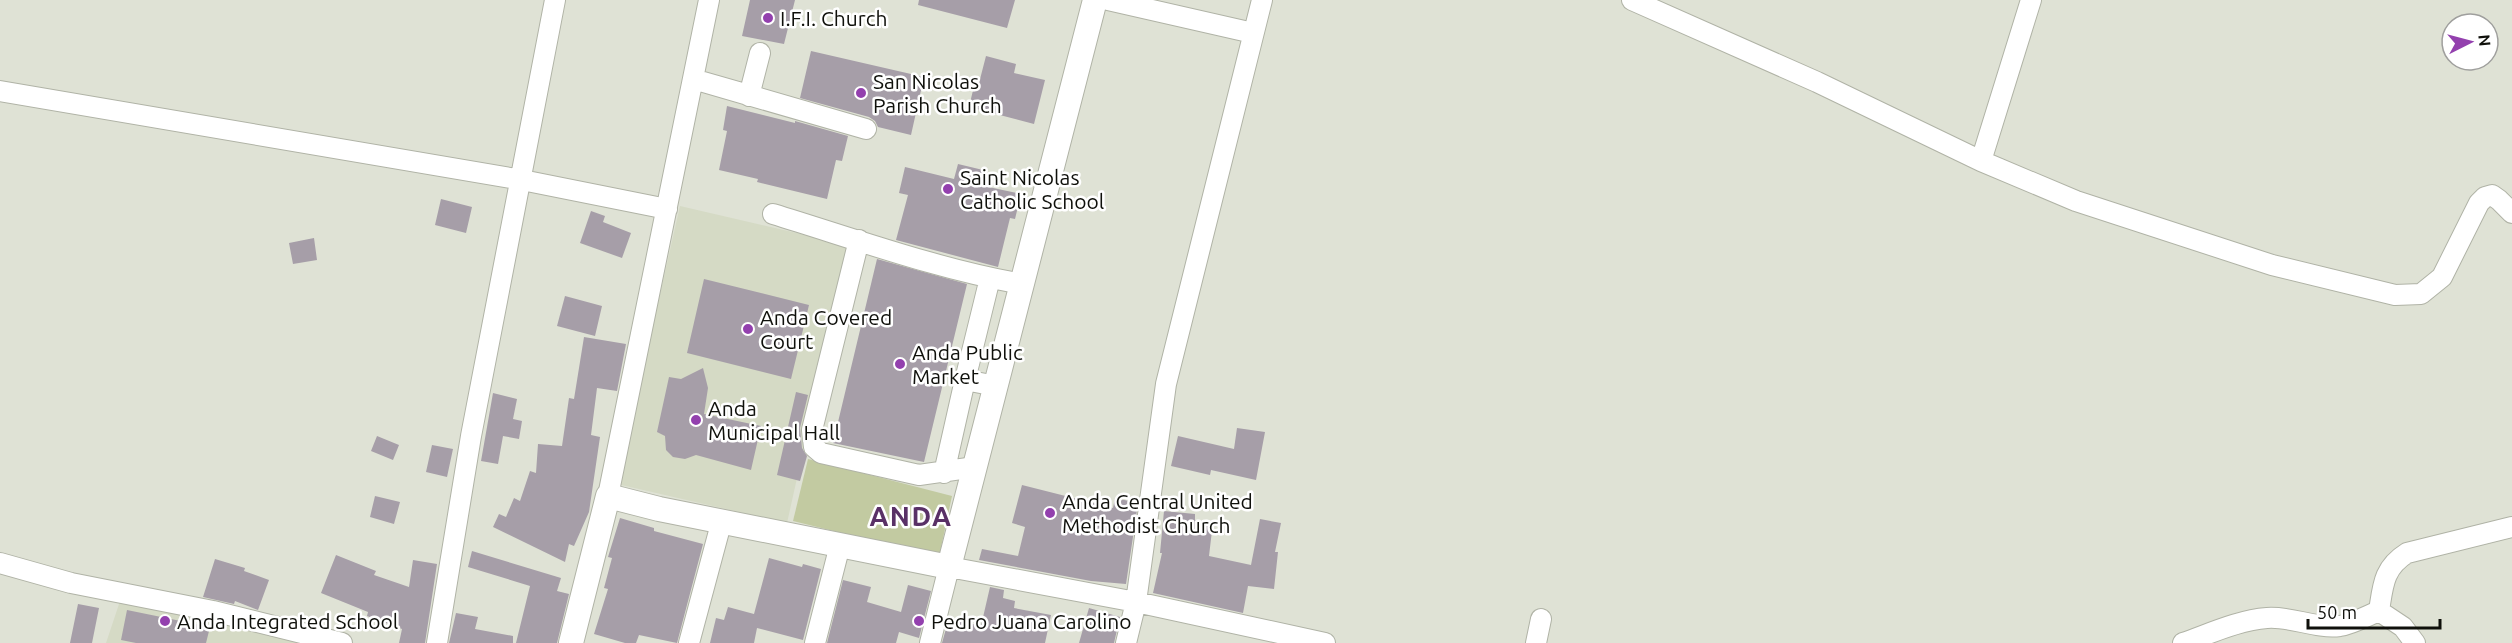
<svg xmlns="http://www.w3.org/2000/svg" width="2512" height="643" font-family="Ubuntu,sans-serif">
  <rect width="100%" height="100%" fill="#dfe2d5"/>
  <path fill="#d5dac5" d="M680,206L849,245L787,523L617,484Z
    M121,598L311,643H106Z"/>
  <path fill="#c2caa1" d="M808,459L952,496L939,557L793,521Z"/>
  <path fill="#a69ea8" d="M750,0H795L784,44L742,36Z
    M919,0H1015L1007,28L918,5Z
    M811,51L924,77L911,135L878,127L875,121L869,117L800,98Z
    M986,56L1016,64L1014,73L1045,80L1034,124L969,107L975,82L979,83Z
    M727,106L795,123V121L848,136L842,161L836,160L827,199L757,182L758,179L719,170L727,131L723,130Z
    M958,164L983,170L979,185L1021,194L1015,219L1010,218L998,267L896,240L908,195L899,193L905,167L954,179Z
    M441,199L472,207L466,233L435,225Z
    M591,211L605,216L603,222L631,233L622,258L580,243Z
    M314,238L317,260L293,264L289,243Z
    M877,259L967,284L924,462L833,443Z
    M704,279L809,305L791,379L687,353Z
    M565,296L602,306L595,336L557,326Z
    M584,337L626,344L617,391L597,388L591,435L600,437L589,512L574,546L569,544L565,562L493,527L499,514L506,517L514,498L520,501L530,471L536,473L538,444L562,446L569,398L574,399Z
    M703,368L708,388L704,414L761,426L751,470L696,455L685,459L673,457L666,450L665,436L657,432L669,377L681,379Z
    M796,392L808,395L800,428L802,448L807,456L800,481L777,475Z
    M493,393L517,399L513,419L522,421L519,439L503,436L498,464L481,461Z
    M1237,428L1265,432L1256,480L1211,470L1210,475L1171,466L1178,436L1234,449Z
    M377,436L399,445L393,460L371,451Z
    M432,445L453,449L447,477L426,472Z
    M1022,485L1113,508L1115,498L1138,503L1126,584L1091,581L979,560L982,549L1018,556L1025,527L1012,523Z
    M375,496L400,502L394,524L370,517Z
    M1164,511L1195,514V520L1213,522L1209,556L1251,565L1260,519L1281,523L1275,552H1278L1274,589L1248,586L1243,613L1153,593L1162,553H1160Z
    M620,518L654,528V531L703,544L677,643L639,635L636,643H625L594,634L608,589L604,588L612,558L608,557Z
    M472,551L561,578L557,591L569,594L557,643H516L530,586L468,567Z
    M336,555L376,571L374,575L409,587L413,560L437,564L425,643H399L402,629L367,616L368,612L321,593Z
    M769,558L802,567L803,564L821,569L803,640L757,628L754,643H710L716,618L724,620L728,607L754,614Z
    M215,559L245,568L244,571L269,580L258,610L235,601L234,604L203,597Z
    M843,580L871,587L867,602L901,612L908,585L931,591L919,638L899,632L896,643H827Z
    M990,587L1004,590L1003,598L1015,601L1014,608L1051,615L1045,643H942L949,618L981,626Z
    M78,604L99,608L92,643H70Z
    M1089,608L1120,617L1114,643H1079Z
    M127,610L210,627L206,643H136L121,640Z
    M456,613L478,617L475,629L513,636V643H449Z"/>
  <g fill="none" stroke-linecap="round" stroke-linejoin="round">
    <g stroke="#b0b3a6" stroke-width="22">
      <path id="minor" d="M1108,0L1253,33
        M1632,0L1817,82L1981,161L2076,201L2272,265L2395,295L2421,294L2442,277L2479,203L2485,197L2492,195L2499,200L2512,213
        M693,79L866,129
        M0,91L522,180L667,209
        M749,96L760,53
        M1981,161L2031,0
        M773,214C855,239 937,269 1022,284
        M859,240L812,430L814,447L821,453L919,475L975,467
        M990,278L965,380L996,386
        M944,473L965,380
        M608,496L709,0
        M0,563L71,583L213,611L342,643
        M2379,611L2403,627L2415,643
        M437,643L471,436L555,0
        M689,643L722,520
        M815,643L840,545
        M930,643L949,567L1136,602L1325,643
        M1126,643L1136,602L1166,384L1262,0
        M1536,643L1541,619
        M2183,643C2209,634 2239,620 2267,618C2292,616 2315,629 2340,626C2352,624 2367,616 2379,611C2383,586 2383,568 2407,553L2512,527"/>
    </g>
    <g stroke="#b0b3a6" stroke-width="26">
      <path id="major" d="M571,643L608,496L659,509L949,567L1095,0"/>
    </g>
    <use href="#minor" stroke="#fff" stroke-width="20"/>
    <use href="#major" stroke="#fff" stroke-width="24"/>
  </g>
  <g fill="#9340ae" stroke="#fff" stroke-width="2">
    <circle cx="768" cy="18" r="6"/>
    <circle cx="861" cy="93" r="6"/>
    <circle cx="948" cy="189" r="6"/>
    <circle cx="748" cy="329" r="6"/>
    <circle cx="900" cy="364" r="6"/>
    <circle cx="696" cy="420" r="6"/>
    <circle cx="1050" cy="513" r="6"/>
    <circle cx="165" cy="621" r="6"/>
    <circle cx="919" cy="621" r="6"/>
  </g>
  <g text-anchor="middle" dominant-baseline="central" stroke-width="5" stroke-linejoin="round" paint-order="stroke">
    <g font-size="21" fill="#0f100b" stroke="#fff" text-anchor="start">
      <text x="780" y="18">I.F.I. Church</text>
      <text x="873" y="81">San Nicolas<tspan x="873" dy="24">Parish Church</tspan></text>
      <text x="960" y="177">Saint Nicolas<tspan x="960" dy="24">Catholic School</tspan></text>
      <text x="760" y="317">Anda Covered<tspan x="760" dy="24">Court</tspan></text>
      <text x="912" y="352">Anda Public<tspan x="912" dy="24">Market</tspan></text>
      <text x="708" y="408">Anda<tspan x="708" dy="24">Municipal Hall</tspan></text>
      <text x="1062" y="501">Anda Central United<tspan x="1062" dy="24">Methodist Church</tspan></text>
      <text x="177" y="621">Anda Integrated School</text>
      <text x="931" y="621">Pedro Juana Carolino</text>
    </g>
    <g font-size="27" font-weight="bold" letter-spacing="1.5" fill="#593066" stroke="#fff">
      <text x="911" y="516">ANDA</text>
    </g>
  </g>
  <g transform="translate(2470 42) rotate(84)"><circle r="28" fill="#ffffff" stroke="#9f9f9d" stroke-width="1.5"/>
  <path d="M0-4.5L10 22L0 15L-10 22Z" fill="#9340ae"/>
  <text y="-9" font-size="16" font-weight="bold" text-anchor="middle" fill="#0f100b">N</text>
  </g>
  <path d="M2308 619v9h132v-9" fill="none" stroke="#0f100b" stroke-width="3"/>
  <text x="2317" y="619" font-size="18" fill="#0f100b" stroke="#ffffff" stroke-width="4.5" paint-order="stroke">50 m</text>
</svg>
